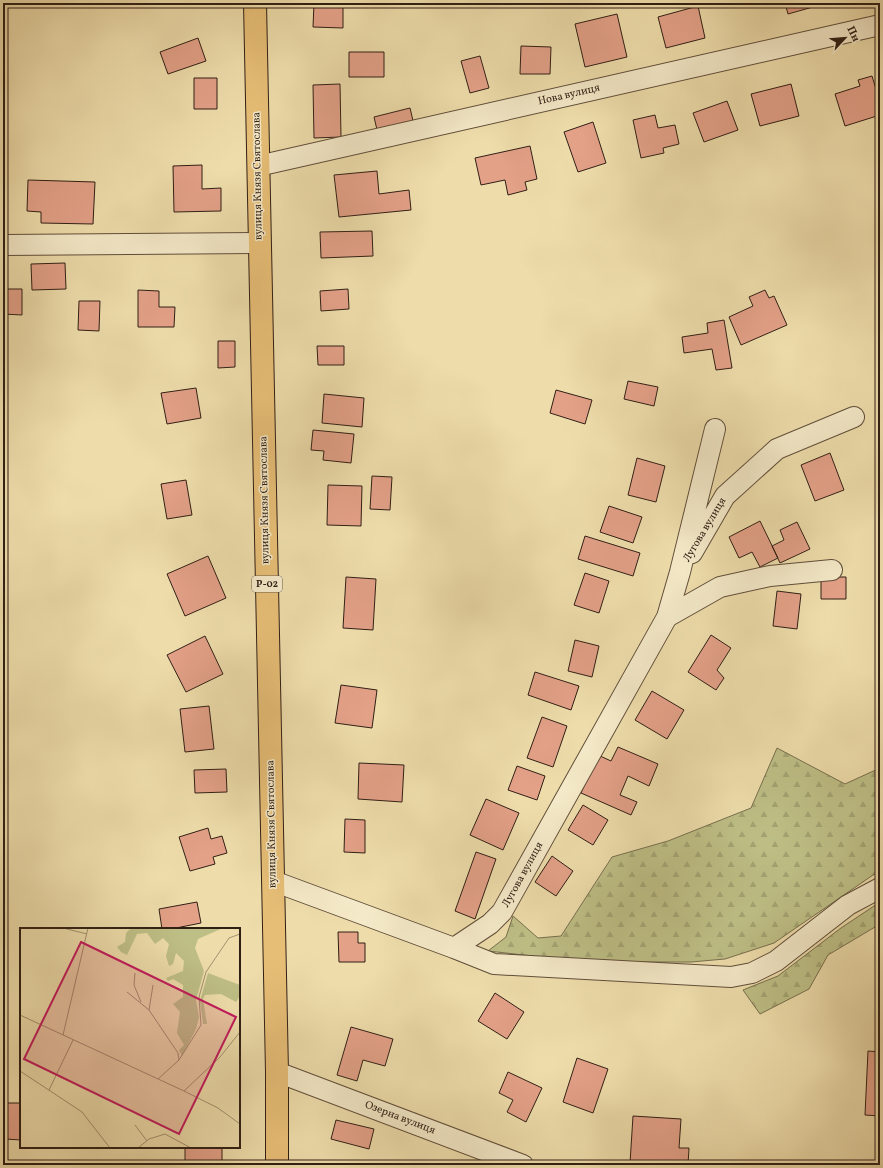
<svg xmlns="http://www.w3.org/2000/svg" width="883" height="1168" font-family="Vollkorn,serif">
  <defs>
    <pattern id="forest-firs" width="22" height="20" patternUnits="userSpaceOnUse"><rect width="22" height="20" fill="#bebf86"/><path d="M5 1l3.5 6h-7zM16 11l3.5 6h-7z" fill="#a4a473"/></pattern>
  </defs>
  <rect width="100%" height="100%" fill="#eeddab"/>
  <filter id="stains"><feTurbulence type="fractalNoise" baseFrequency=".005" numOctaves="4"/><feColorMatrix values="0 0 0 0 .2 0 0 0 0 .09 0 0 0 0 .02 0 0 0 .5 -.17"/></filter>
  <radialGradient id="worn" r=".72"><stop offset=".6" stop-color="#630" stop-opacity="0"/><stop offset="1" stop-color="#630" stop-opacity=".3"/></radialGradient>
  <path fill="url(#forest-firs)" stroke="#776f4e" d="M777,748L845,784L880,768V873L873,875L774,943L725,959L691,962H586L488,951L506,937L513,916L538,938L561,936L612,857L668,841L751,808Z
    M880,902V924L828,955L809,989L760,1014L743,990L778,976L841,928Z"/>
  <path fill="#e3a188" stroke="#301f15" d="M314,3H343V28L313,27Z
    M785,3H827L788,14Z
    M698,6L705,38L666,48L658,17Z
    M617,14L627,57L585,67L575,24Z
    M198,38L206,61L168,74L160,52Z
    M521,46L551,47L550,74H520Z
    M349,52H384V77H349Z
    M480,56L489,88L470,93L461,61Z
    M872,76L880,102V115L845,126L835,94L860,86L858,80Z
    M194,78H217V109H194Z
    M340,84L341,137L314,138L313,85Z
    M791,84L799,116L760,126L751,94Z
    M727,101L738,130L704,142L693,113Z
    M410,108L414,125L378,134L374,117Z
    M655,115L658,128L675,125L679,144L663,148L664,153L641,158L633,120Z
    M593,122L606,163L578,172L564,132Z
    M530,146L537,179L525,182L527,190L508,195L505,180L481,185L475,158Z
    M202,165V189L221,188V211L174,212L173,166Z
    M377,171L379,194L409,190L411,210L339,217L334,175Z
    M28,180L95,182L93,224L41,223V212L27,211Z
    M372,231L373,256L321,258L320,232Z
    M65,263L66,289L32,290L31,264Z
    M3,289H22V315L3,314Z
    M348,289L349,309L321,311L320,291Z
    M138,290L159,291V307H175L174,327H138Z
    M765,290L769,298L774,296L787,325L741,345L729,317L753,306L749,297Z
    M79,301H100L99,331L78,330Z
    M724,320L732,368L716,370L712,349L684,353L682,337L708,333L707,323Z
    M218,341H235V367L218,368Z
    M317,346H344V365H318Z
    M628,381L658,387L654,406L624,399Z
    M196,388L201,418L167,424L161,393Z
    M556,390L592,400L585,424L550,413Z
    M324,394L364,398L362,427L322,423Z
    M313,430L354,434L351,463L323,460L324,451L311,450Z
    M830,453L844,490L815,501L801,465Z
    M637,458L665,466L656,502L628,495Z
    M372,476L392,477L390,510L370,509Z
    M186,480L192,515L167,519L161,484Z
    M328,485L362,486L361,526L327,525Z
    M609,506L642,517L633,543L600,532Z
    M760,521L778,558L760,567L752,552L739,558L729,537Z
    M797,522L810,549L780,563L772,546L784,540L780,530Z
    M585,536L640,553L633,576L578,559Z
    M208,556L226,598L185,616L167,574Z
    M585,573L609,581L599,613L574,605Z
    M346,577L376,579L373,630L343,628Z
    M821,577H846V599H821Z
    M777,591L801,594L797,629L773,626Z
    M711,635L731,648L717,670L724,678L716,690L688,672Z
    M205,636L223,674L186,692L167,655Z
    M575,640L599,646L592,677L568,671Z
    M535,672L579,686L571,710L528,695Z
    M341,685L377,690L372,728L335,723Z
    M652,691L684,710L667,739L635,720Z
    M209,706L214,749L185,752L180,709Z
    M542,717L567,726L553,767L527,758Z
    M618,747L658,764L649,786L628,776L620,795L637,802L631,815L581,793L598,755L611,761Z
    M359,763L404,765L402,802L358,799Z
    M517,766L545,776L537,800L508,790Z
    M226,769L227,792L195,793L194,770Z
    M486,799L519,813L503,850L470,835Z
    M583,805L608,820L593,845L568,830Z
    M345,819L365,820V853L344,852Z
    M208,828L211,839L222,836L227,853L213,857L215,864L190,871L179,837Z
    M476,852L496,859L475,919L455,911Z
    M552,856L573,871L556,896L535,882Z
    M197,902L201,923L171,929H162L159,909Z
    M338,932H358V943H365V962H339Z
    M495,993L524,1012L507,1039L478,1021Z
    M351,1027L393,1039L385,1066L363,1060L357,1081L337,1075Z
    M868,1051L880,1052V1116L865,1115Z
    M577,1058L608,1069L593,1113L563,1102Z
    M508,1072L542,1088L526,1122L507,1112L513,1100L499,1093Z
    M6,1103H21V1140L5,1139Z
    M633,1116L681,1119L679,1148H689L688,1165L630,1163Z
    M336,1120L374,1129L369,1149L331,1139Z
    M185,1147H222V1165H185Z"/>
  <g fill="none" stroke-linecap="round" stroke-linejoin="round">
    <g stroke="#604e3a" stroke-width="22">
      <path id="minor" d="M258,166L880,25
        M3,245L259,243
        M692,553L725,496L777,449L854,417
        M667,617L720,587L770,576L832,570
        M273,881L454,948L490,924L502,912L667,617L680,572L715,429
        M454,948L494,964L731,977L752,973L776,961L848,905L880,888
        M277,1072L523,1165"/>
    </g>
    <g stroke="#301f15" stroke-width="24">
      <path id="primary" d="M255,3L277,1072V1165"/>
    </g>
    <use href="#minor" stroke="#f4e9c8" stroke-width="20"/>
    <use href="#primary" stroke="#e7be76" stroke-width="22"/>
  </g>
  <g text-anchor="middle" dominant-baseline="central" stroke-width="3" stroke-linejoin="round" paint-order="stroke">
    <rect fill="#f4e9c8" stroke="#6b5c4b" stroke-width="1" x="252" y="576" width="30" height="16" rx="3"/>
    <g font-size="10" font-weight="bold" fill="#301f15">
      <text x="267" y="584">Р-02</text>
    </g>
    <g font-size="11" fill="#301f15" stroke="#f4e9c8">
      <text transform="translate(569 95) rotate(-13)">Нова вулиця</text>
      <text transform="translate(258 176) rotate(-91)">вулиця Князя Святослава</text>
      <text transform="translate(265 500) rotate(-91)">вулиця Князя Святослава</text>
      <text transform="translate(705 530) rotate(-59)">Лугова вулиця</text>
      <text transform="translate(272 824) rotate(-91)">вулиця Князя Святослава</text>
      <text transform="translate(523 875) rotate(-61)">Лугова вулиця</text>
      <text transform="translate(400 1118) rotate(21)">Озерна вулиця</text>
    </g>
  </g>
  <g transform="translate(20 928)">
    <rect width="220" height="220" fill="#eeddab"/>
    <path d="M111,0H203L178,11L175,20L184,43L176,72L179,89L176,101L162,128L159,122L164,117L157,105L160,84L153,76L163,69V57L153,51L148,53L146,50L163,43L164,33L156,25L153,36L149,38L146,28L149,16L143,10L135,16L127,5L117,6L107,27L101,24L97,19L105,14L106,5ZM188,45L220,57V68L216,74L201,66L185,67L183,71L187,96H183L180,73Z" fill="#bebf86"/>
    <path fill="none" stroke="#a2916f" stroke-width="1" d="M43,0L67,6M115,45L114,57L121,74M107,64L129,82L158,125L159,132L138,151M129,82L133,57M0,87L164,163L198,180L220,196M43,107L68,0M159,132L181,97L179,69L186,44L209,10L220,6M0,143L62,184L90,220M29,162L53,112M164,163L200,129L220,104M115,197L127,213M118,220L129,211L145,206L171,220"/>
    <path fill="#c2185b" fill-opacity="0.15" stroke="#c2185b" stroke-width="2" d="M61,14L216,89L159,206L4,131Z"/>
    <rect width="220" height="220" fill="none" stroke="#301f15" stroke-width="2"/>
  </g>
  <rect width="883" height="1168" fill="none" stroke="#eeddab" stroke-width="16"/>
  <rect x="4" y="4" width="875" height="1160" fill="none" stroke="#301f15" stroke-width="2"/>
  <rect x="8" y="8" width="867" height="1152" fill="none" stroke="#301f15"/>
  <g transform="translate(845 38) rotate(64)" stroke="#f4e9c8" stroke-width="3" paint-order="stroke">
  <path d="M0-3L7 15L0 10L-7 15Z" fill="#301f15"/>
  <text y="-6" font-size="11" font-weight="bold" text-anchor="middle" fill="#301f15">Пн</text>
  </g>
  <rect width="100%" height="100%" filter="url(#stains)"/>
  <rect width="100%" height="100%" fill="url(#worn)"/>
</svg>
